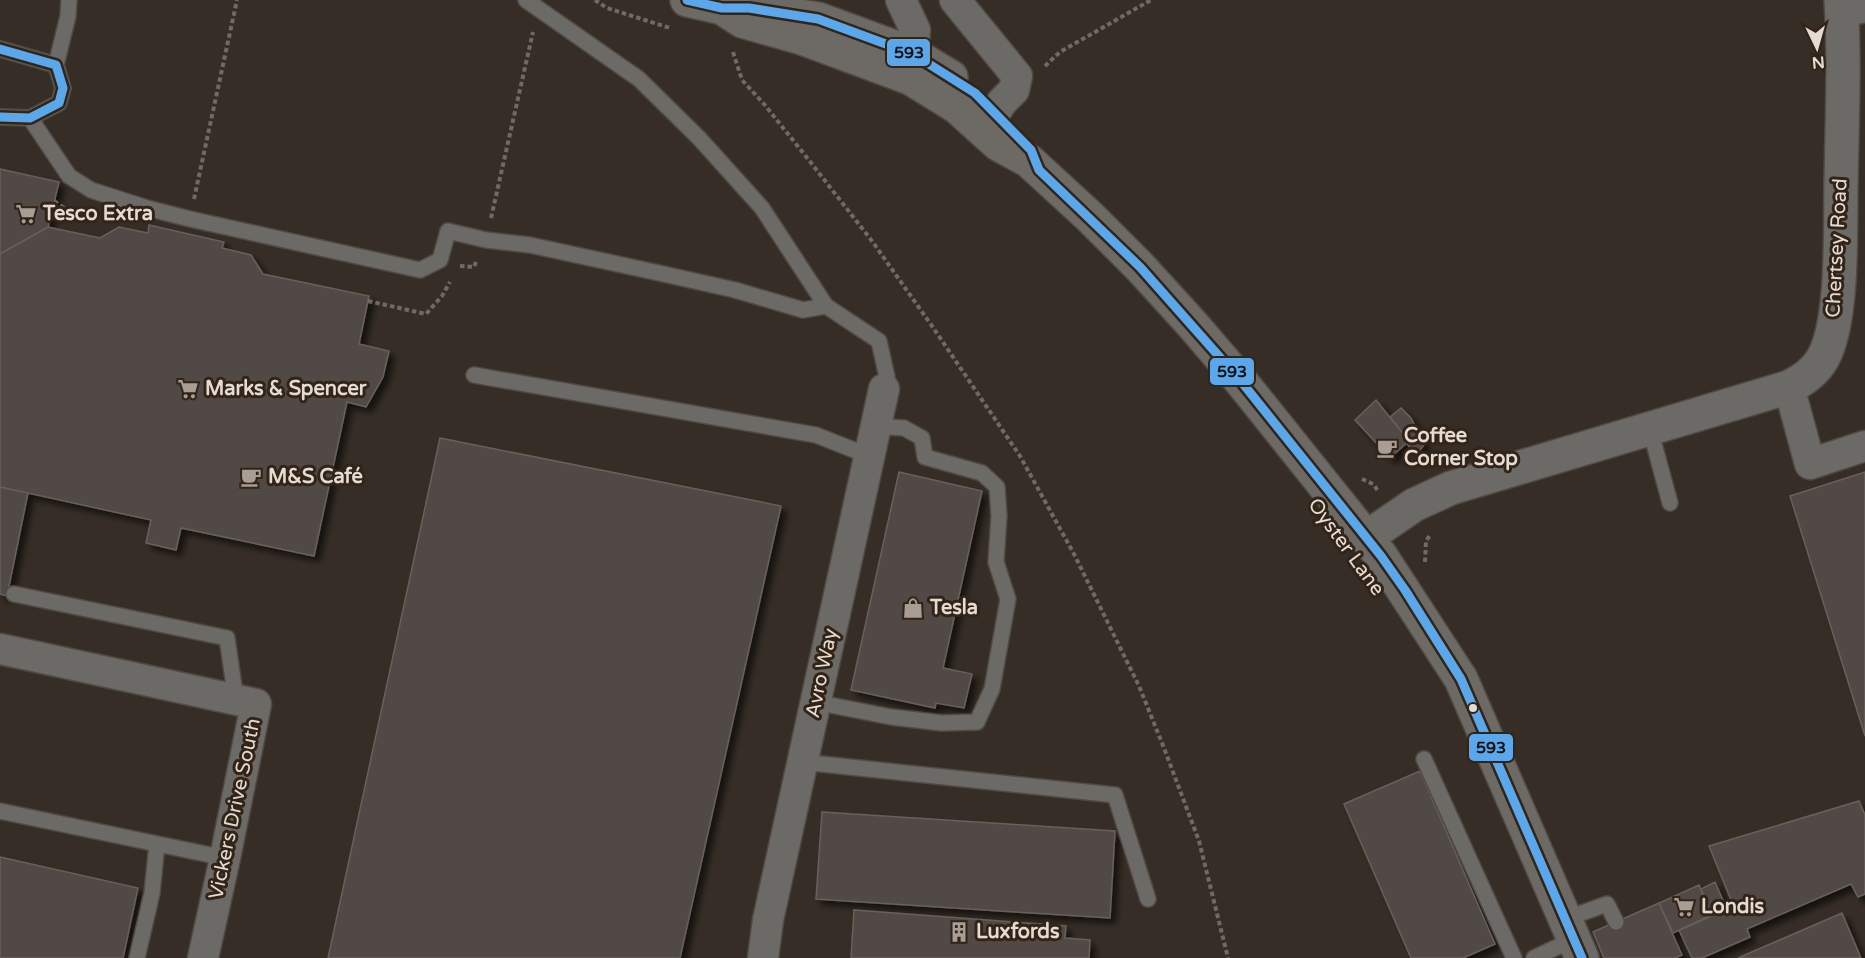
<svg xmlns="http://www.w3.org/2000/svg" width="1865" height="958" font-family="'Varela Round',sans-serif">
  <defs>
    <filter id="shadow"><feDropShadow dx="5.5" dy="5.5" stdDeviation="3" flood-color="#0009"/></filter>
  </defs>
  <rect width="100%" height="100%" fill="#362e26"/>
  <path fill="#514944" stroke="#68605b" stroke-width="1.5" filter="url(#shadow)" d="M0,169L59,182L48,227L0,254Z
    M149,225L224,242L222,248L251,255L263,274L369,296L359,344L389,351L383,377L366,407L347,402L314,556L181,528L176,550L146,543L151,520L0,487V254L48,227L100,238L119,227L148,233Z
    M1376,400L1409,441L1390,458L1355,420Z
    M1401,408L1411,418L1424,445L1416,455L1407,444L1409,441L1390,417Z
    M440,438L781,506L680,958H328Z
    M899,472L982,491L943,668L972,674L964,708L936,703L935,708L851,690Z
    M1865,472V736L1790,496Z
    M0,487L28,493L7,596L0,594Z
    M1420,771L1495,944L1463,958H1411L1344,804Z
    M1859,801L1865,815V894L1858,897L1851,884L1747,929L1750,937L1702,958H1692L1679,930L1733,905L1709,846Z
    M822,812L1115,831L1110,918L816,899Z
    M0,857L138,888L123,958H0Z
    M1715,882L1725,905L1710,912L1701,889Z
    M1699,885L1711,916L1673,933L1659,903Z
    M1659,903L1682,955L1675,958H1604L1593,932Z
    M854,910L1066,926L1065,938L1090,940L1089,958H851Z
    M1842,913L1861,958H1738Z"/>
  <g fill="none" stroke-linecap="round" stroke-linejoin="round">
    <g stroke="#504a43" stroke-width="18">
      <path id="service" d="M0,49L56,65L63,88L59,103L30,118L0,117
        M56,65L68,16L69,0
        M30,118L69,176L91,190L147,208L190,219L420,270L440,260L448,231L486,240L530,245L659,273L735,290L803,310L826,306L762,208L699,138L639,79L526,0
        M826,306L879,341L887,377L884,389
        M474,375L816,435L869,456
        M1650,429L1670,503
        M14,594L227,638L236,700
        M815,702L891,717L942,723L977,722L992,689L1008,599L996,562L999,516L997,487L982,473L925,457L922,438L904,428L876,426
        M1424,759L1514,958
        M802,762L1115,795L1148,899
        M0,811L225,858
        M1565,919L1607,904L1616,922
        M137,958L152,893L157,844
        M1534,958L1574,939"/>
    </g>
    <g stroke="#504a43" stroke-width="33">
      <path id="minor" d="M901,0L915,30L913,54
        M955,0L1017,76L1014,90L1002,102L983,131
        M1842,12L1865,7
        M1789,387L1810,464L1865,446
        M0,649L256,704L225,858L203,958
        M763,958L768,920L884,389"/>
    </g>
    <g stroke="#504a43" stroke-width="36">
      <path id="tertiary" d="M1366,538L1414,505L1451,488L1789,387C1804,380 1815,372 1823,358C1844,320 1840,227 1841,182C1842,121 1845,61 1841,0"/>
    </g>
    <g stroke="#504a43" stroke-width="36">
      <path id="primary" d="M687,0L722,8H749L818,19L913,54L951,77
        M722,8L742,21L802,38L910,78L957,107L998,144L1029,161L1090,217L1140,267L1192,324L1240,380L1381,556L1461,679L1582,958"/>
    </g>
    <path stroke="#6e6a67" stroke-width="4" stroke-dasharray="4.5 3" stroke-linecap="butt" d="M595,0L607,8L670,28
      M733,52L742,80L764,104L808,159L872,241L932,326L1020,456L1074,554L1139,686L1164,748L1199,841L1228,958
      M1045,66L1060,52L1151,0
      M194,199L237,0
      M54,201L73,214L98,219
      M491,218L533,32
      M460,266L474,267L476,262
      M368,301L426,314L442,296L450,282
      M1362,479L1373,484L1379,492
      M1425,562L1426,541L1430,535"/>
    <use href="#service" stroke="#6c6a67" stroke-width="15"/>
    <use href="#minor" stroke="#6c6a67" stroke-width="30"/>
    <use href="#tertiary" stroke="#6c6a67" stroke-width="33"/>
    <use href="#primary" stroke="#6d6a65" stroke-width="33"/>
    <g stroke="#322417" stroke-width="14">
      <path id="bus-1" d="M687,0L722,8H749L818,19L913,54L975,93L1031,150L1039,170L1140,267L1240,380L1381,556L1405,590L1461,679L1582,958
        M0,49L56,65L63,88L59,103L30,118L0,117"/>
    </g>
    <use href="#bus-1" stroke="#5aa8eb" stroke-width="9"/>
  </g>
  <defs>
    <g id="supermarket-bare" transform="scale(1.62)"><path d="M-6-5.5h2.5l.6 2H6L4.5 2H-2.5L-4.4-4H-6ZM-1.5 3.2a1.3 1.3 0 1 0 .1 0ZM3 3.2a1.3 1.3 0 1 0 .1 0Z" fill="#a89e96" stroke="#322417" stroke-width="2.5" paint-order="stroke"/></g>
    <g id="cafe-bare" transform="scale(1.62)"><path d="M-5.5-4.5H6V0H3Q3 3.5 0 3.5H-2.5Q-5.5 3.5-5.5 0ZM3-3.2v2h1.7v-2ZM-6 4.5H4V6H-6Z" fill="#a89e96" stroke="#322417" stroke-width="2.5" paint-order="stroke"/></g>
    <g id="shop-bare" transform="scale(1.62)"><path d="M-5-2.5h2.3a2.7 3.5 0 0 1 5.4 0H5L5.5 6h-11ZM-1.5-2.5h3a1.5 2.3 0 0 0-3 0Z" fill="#a89e96" stroke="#322417" stroke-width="2.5" paint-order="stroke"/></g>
    <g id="building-bare" transform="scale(1.62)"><path d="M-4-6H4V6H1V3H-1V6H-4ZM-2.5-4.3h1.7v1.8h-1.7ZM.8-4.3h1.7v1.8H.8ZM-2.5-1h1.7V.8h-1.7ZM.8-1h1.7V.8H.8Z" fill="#a89e96" stroke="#322417" stroke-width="2.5" paint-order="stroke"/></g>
  </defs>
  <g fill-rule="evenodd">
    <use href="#supermarket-bare" x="26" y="214"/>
    <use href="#supermarket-bare" x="188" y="389"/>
    <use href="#cafe-bare" x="1387" y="448"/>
    <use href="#cafe-bare" x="251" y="477"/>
    <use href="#shop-bare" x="913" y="608"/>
    <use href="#supermarket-bare" x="1684" y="907"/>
    <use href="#building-bare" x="959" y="932"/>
  </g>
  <circle fill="#e5dbd3" stroke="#322417" stroke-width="2" cx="1473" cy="708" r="5"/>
  <g text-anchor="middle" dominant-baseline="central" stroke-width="6" stroke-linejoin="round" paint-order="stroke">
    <g font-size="20" font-weight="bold" fill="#e5dbd3" stroke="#322417" text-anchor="start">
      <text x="43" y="214">Tesco Extra</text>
      <text x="205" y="389">Marks &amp; Spencer</text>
      <text x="1404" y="436">Coffee<tspan x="1404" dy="23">Corner Stop</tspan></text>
      <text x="268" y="477">M&amp;S Café</text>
      <text x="930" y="608">Tesla</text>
      <text x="1701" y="907">Londis</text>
      <text x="976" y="932">Luxfords</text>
    </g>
    <g font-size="20" fill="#e5dbd3" stroke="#322417">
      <text transform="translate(1837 248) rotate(-87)">Chertsey Road</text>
      <text transform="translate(1346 547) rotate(54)">Oyster Lane</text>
      <text transform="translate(822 673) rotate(-78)">Avro Way</text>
      <text transform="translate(235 809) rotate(-78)">Vickers Drive South</text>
    </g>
  </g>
  <g stroke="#322417" stroke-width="2">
    <rect x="886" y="38" width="45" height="29" rx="6" fill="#5aa8eb"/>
    <rect x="1209" y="357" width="46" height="29" rx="6" fill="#5aa8eb"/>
    <rect x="1468" y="733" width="46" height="29" rx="6" fill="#5aa8eb"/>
  </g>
  <g font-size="16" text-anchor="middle" font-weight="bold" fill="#111">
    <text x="909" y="58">593</text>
    <text x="1232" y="377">593</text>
    <text x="1491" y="753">593</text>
  </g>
  <g transform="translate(1817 48) rotate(175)" stroke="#322417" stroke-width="4.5" paint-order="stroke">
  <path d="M0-4.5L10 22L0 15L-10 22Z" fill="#e5dbd3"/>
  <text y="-9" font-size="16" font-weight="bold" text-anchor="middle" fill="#e5dbd3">N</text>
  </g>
</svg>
